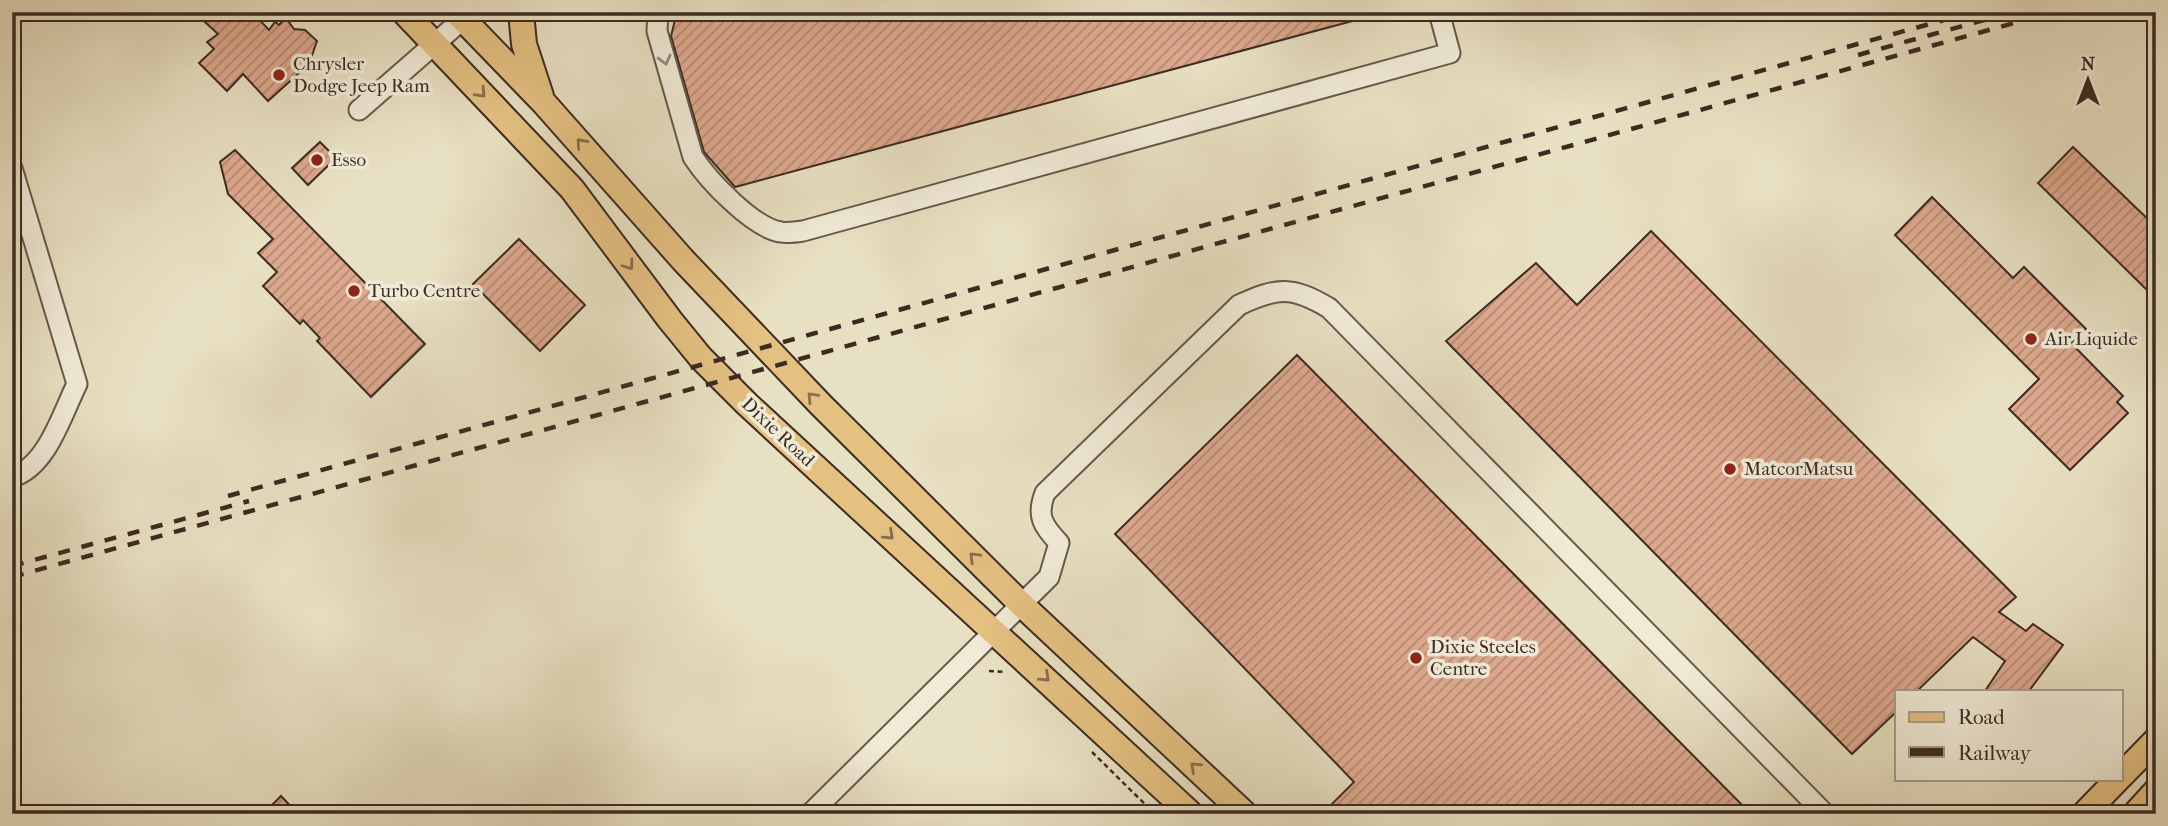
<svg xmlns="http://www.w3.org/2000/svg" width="2168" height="826" font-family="'IM FELL French Canon',serif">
  <defs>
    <pattern id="building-hatch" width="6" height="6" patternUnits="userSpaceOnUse" patternTransform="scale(1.75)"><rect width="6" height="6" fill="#dda88d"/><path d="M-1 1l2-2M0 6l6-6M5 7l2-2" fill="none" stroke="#b48973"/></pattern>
  </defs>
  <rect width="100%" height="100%" fill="#e8e0c2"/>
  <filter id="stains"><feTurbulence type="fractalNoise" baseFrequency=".00286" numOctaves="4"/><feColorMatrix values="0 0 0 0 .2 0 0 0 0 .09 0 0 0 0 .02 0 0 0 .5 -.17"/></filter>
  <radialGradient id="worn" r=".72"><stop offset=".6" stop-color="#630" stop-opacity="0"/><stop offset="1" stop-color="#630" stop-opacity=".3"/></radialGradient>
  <path fill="url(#building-hatch)" stroke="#3d2a22" stroke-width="2" d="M194,12H252L269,30L275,22L279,25L286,18L294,29L305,30L317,41L309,64L268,101L243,74L227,91L199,63L214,49L207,42L218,34Z
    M677,12H1370L1371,16L735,187L704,152L671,36Z
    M320,142L336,158L308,185L292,168Z
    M2073,147L2156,227V281L2147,290L2038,183Z
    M235,150L425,344L371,397L317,341L320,338L303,320L300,324L263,286L277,272L258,253L273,239L228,194L220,162Z
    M1932,197L2013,278L2024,267L2086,329L2071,343L2123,396L2117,402L2128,413L2070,470L2009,409L2039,379L1895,235Z
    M1651,231L2016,597L1999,612L2026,631L2033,624L2063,645L2029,691H1985L2005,661L1973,637L1917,691H1897V711L1852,754L1446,341L1536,263L1577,305Z
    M519,239L585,305L540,351L473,284Z
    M1297,355L1751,814H1322L1354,782L1115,534Z
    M281,796L298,814H263Z"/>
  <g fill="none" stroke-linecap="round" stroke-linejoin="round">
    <g stroke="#68584a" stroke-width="23">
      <path id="minor" d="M658,12L657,31L693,157C708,180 753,228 781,232C787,233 796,232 803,231L1450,53L1439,12
        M359,110L471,12
        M12,168L77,384C62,414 47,467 12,477
        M810,814L1049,577L1059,543C1043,526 1036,516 1045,493L1239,305C1278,287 1292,286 1329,308L1825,814"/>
    </g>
    <g stroke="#3d2a22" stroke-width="28">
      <path id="major" d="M404,12L572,189L670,320L701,358L747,404L1191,814
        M456,12L544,103L683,260L821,405L1022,605L1245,814
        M521,12L524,44L541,96
        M2121,776L2156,740
        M2084,814L2118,779
        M2135,814L2156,791"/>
    </g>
    <path stroke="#3d2a22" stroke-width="2.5" stroke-dasharray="5 3.5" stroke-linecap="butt" d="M989,671L1006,672
      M1092,752L1155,814"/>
    <use href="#minor" stroke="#f0ebd7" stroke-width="19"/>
    <use href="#major" stroke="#e4c081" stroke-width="24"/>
    <path stroke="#3d2a22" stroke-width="4.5" stroke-dasharray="12 12" stroke-linecap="butt" d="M1858,55L2013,12
      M228,496L1973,12
      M12,566L249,501
      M12,577L2054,12"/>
  </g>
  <defs><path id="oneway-chevron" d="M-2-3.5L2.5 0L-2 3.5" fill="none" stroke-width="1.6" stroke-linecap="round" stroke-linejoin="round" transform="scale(1.75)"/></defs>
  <use stroke="#968a7c" href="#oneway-chevron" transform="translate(665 60) rotate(76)"/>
  <g stroke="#886e4d">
    <use href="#oneway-chevron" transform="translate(481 93) rotate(47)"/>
    <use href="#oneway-chevron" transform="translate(581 143) rotate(-132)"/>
    <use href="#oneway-chevron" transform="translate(629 265) rotate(54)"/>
    <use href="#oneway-chevron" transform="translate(812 397) rotate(-134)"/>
    <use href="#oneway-chevron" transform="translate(889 535) rotate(43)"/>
    <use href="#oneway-chevron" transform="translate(974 557) rotate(-135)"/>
    <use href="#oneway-chevron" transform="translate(1045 677) rotate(43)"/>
    <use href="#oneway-chevron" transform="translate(1195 767) rotate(-137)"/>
  </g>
  <g fill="#8f2418" stroke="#f0ebd7" stroke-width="2.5">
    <circle cx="279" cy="75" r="7"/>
    <circle cx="317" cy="160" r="7"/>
    <circle cx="354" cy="291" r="7"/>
    <circle cx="2031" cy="339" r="7"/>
    <circle cx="1730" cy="469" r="7"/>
    <circle cx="1416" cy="658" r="7"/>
  </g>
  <g text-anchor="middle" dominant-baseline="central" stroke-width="7" stroke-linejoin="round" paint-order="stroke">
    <g font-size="19" fill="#3d2a22" stroke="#f0ebd7" text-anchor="start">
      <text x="293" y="64">Chrysler<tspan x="293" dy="22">Dodge Jeep Ram</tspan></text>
      <text x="331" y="160">Esso</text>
      <text x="368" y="291">Turbo Centre</text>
      <text x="2045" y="339">Air Liquide</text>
      <text x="1744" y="469">MatcorMatsu</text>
      <text x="1430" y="647">Dixie Steeles<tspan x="1430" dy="22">Centre</tspan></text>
    </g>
    <g font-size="19" fill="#3d2a22" stroke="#f0ebd7">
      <text transform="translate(778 432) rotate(43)">Dixie Road</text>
    </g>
  </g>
  <rect width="2168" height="826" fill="none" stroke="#e8e0c2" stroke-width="42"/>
  <rect x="14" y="14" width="2140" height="798" fill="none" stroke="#3d2a22" stroke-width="3.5"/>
  <rect x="21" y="21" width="2126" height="784" fill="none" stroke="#3d2a22" stroke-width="2"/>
  <rect x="1895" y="690" width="228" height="91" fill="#f0ebd7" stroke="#a89e8f" stroke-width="2"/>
  <rect x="1909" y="712" width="35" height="10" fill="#e4c081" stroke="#a89e8f" stroke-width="2"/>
  <text x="1958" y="724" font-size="21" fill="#3d2a22">Road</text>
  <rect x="1909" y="747" width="35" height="10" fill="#3d2a22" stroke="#a89e8f" stroke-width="2"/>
  <text x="1958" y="760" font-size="21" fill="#3d2a22">Railway</text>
  <g transform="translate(2088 80)" stroke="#f0ebd7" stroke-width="5" paint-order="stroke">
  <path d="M0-5L12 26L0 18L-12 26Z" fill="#3d2a22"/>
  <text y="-10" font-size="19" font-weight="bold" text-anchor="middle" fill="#3d2a22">N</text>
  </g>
  <rect width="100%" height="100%" filter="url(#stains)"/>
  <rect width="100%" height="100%" fill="url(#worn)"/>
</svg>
